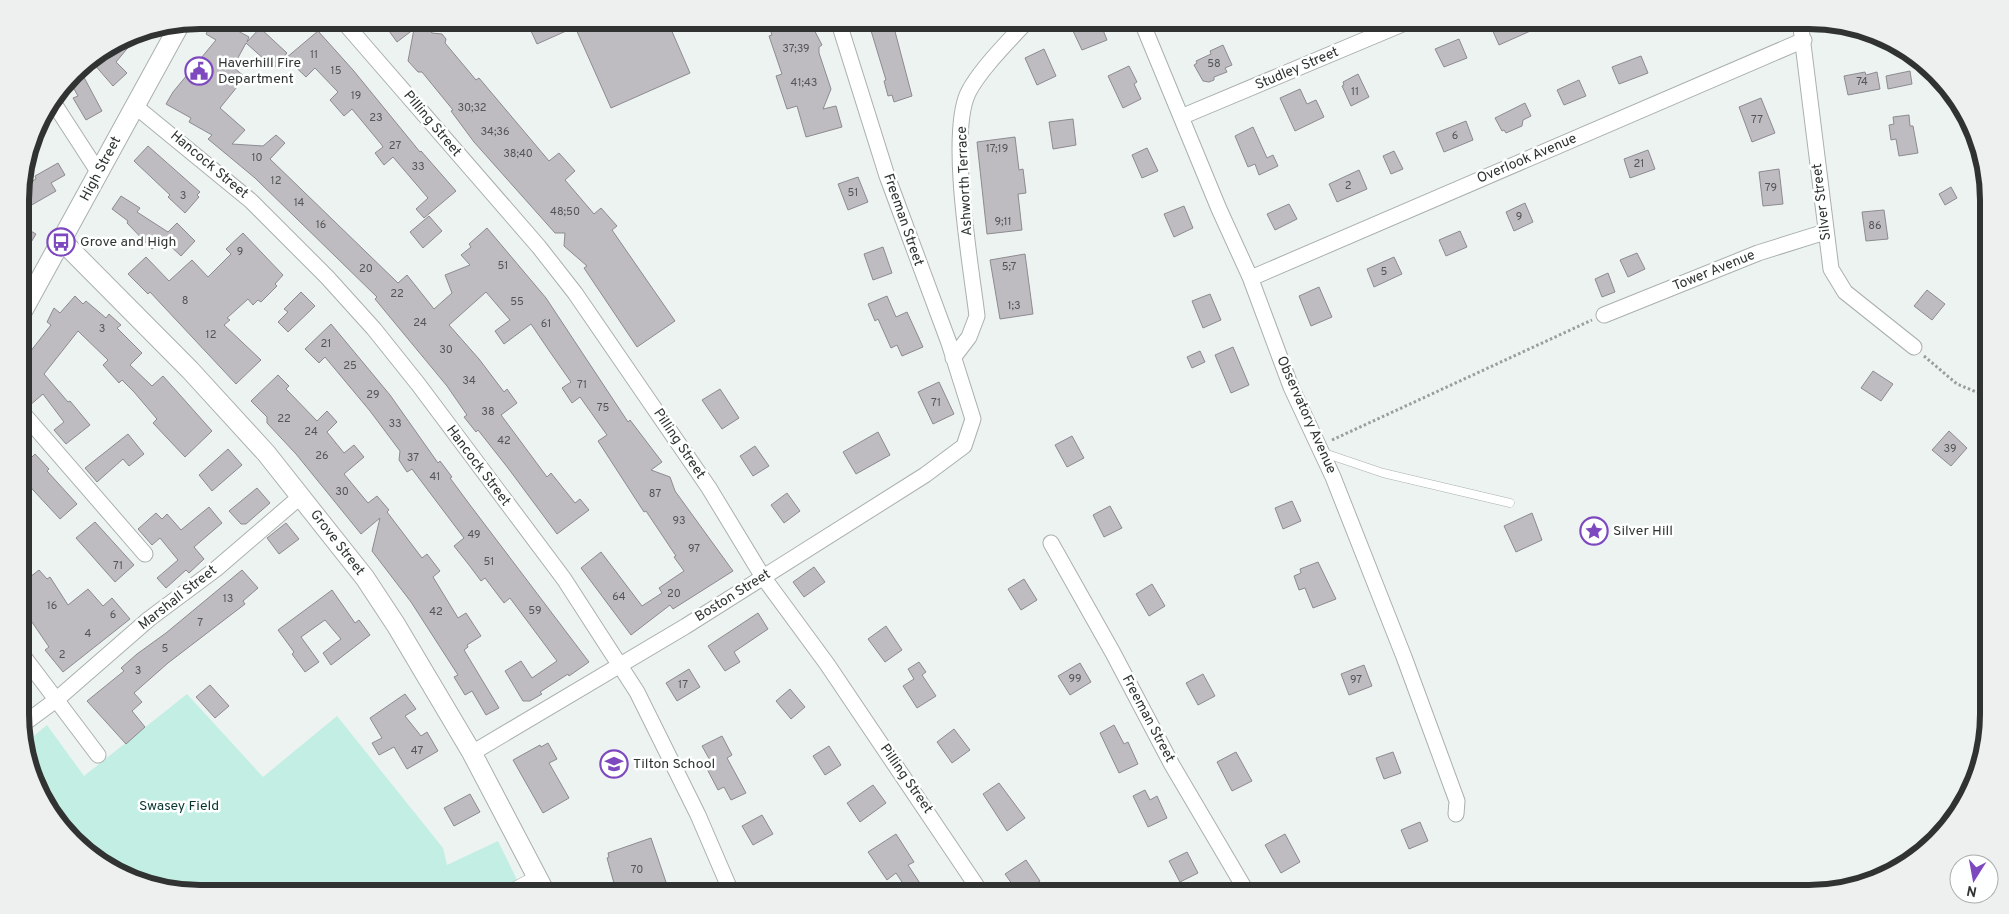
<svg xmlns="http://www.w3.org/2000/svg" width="2009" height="914" font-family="Overpass,sans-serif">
  <rect width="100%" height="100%" fill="#ecf3f1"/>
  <path fill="#c3eee3" d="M187,694L263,777L337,716L443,848L447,865L498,841L524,894H200L131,880L57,823L24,744L47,725L84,776Z"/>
  <path fill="#bebcc1" stroke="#8d8b90" d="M213,20H218L249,37L247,42L260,28L287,53L274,68L246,43L233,67L245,77L220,108L245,130L232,144L263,146L276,135L285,143L270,159L398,283L407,275L434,309L452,293L445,275L470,265L461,255L471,247L469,244L487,228L546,298L628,422L630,420L662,462L651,470L670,477L675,491L733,571L673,609L670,605L631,635L581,568L601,552L642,606L662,593L659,588L684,571L674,557L676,556L646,511L644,512L598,441L607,435L580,397L572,403L562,388L571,382L550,352L531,324L504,344L495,331L510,320L486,292L449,325L479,359L504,392L507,389L517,403L501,415L547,477L551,473L575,503L580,499L589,510L557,534L508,468L478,430L476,432L464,417L467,415L447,386L375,299L377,297L255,178L208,139L212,135L189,122L191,118L166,104L173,92L216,40L206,34Z
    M381,20H426L423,22L432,33L442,34L446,39L445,43L476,80L479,78L549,161L559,153L575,171L565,180L594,214L601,208L617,226L612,230L675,321L637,347L584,268L587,266L564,246L565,233H555L474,142L451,111L453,110L422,72H418L408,61L414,29L397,42Z
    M526,20H667L690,73L611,108L575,27L537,44Z
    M767,20H809L822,45L819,47V53L831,89L823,109L836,106L842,127L806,137L797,106L787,109L776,76L782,74L769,36L772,35Z
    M880,20H892L912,96L894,102L892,95L888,96L884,81L886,80L869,24Z
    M1099,20L1107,40L1082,50L1073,31Z
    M1488,20H1555L1499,45Z
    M318,31L353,70L420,152L421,151L456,191L424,218L416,209L428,198L393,157L384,165L375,153L383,147L381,144L352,109L344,116L330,100L338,92L315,68L306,77L286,58Z
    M141,32L116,62L127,73L113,86L93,63L95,61L92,58L131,34Z
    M1459,39L1467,58L1444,67L1435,49Z
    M1223,45L1232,65L1225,68L1227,72L1214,77V80L1209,82L1203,81L1194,65L1197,63L1196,61L1211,54L1210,51Z
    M1044,49L1056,76L1037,85L1025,58Z
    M1641,56L1648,73L1619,84L1612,67Z
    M1129,66L1137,82L1134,84L1141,99L1123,108L1108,76Z
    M79,68L102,111L86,120L73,98L78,96L69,80Z
    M1910,71L1912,84L1888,89L1886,76Z
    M1865,72L1866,75L1877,72L1880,89L1848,95L1844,76Z
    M1358,74L1369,97L1351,106L1342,86L1344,85L1343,82Z
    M1579,80L1586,96L1564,105L1557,90Z
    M1300,89L1307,104L1316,100L1324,117L1295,131L1280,98Z
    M1761,98L1775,133L1752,142L1739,107Z
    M1525,103L1531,116L1523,120L1522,126L1506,133L1504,130L1502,131L1495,118Z
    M1909,115L1910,126H1913L1918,153L1899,156L1896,139L1891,140L1889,125L1894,124L1893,117Z
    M1073,119L1076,145L1053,149L1049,122Z
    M1466,121L1473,140L1444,152L1436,133Z
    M1253,127L1267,158L1273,155L1278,166L1259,175L1255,164L1248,167L1235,136Z
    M1015,137L1019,170L1023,169L1026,193L1018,194L1022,230L987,234L977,142Z
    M148,146L200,192L197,195L199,197L185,213L168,197L170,195L134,161Z
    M1147,148L1158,171L1142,178L1132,155Z
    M1648,150L1655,169L1630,178L1624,159Z
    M1394,151L1403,169L1391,174L1383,156Z
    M58,163L65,175L51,183L56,191L30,206L20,188L36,179L35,176Z
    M1779,169L1783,204L1763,206L1759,172Z
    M1359,170L1367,189L1337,202L1329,184Z
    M858,177L868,202L848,210L838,184Z
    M1951,187L1957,198L1945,205L1939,194Z
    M121,196L140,208L137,212L168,232L177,223L195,241L181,256L164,240L152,249L127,223L128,221L112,209Z
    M1525,203L1533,222L1514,231L1506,212Z
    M1289,204L1297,219L1275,230L1267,214Z
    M1184,206L1193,228L1174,237L1164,214Z
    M1884,210L1888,239L1866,241L1862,212Z
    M429,216L442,231L423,248L410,232Z
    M20,225L36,234L21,259V235Z
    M1460,231L1467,247L1446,256L1439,240Z
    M243,233L283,275L275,284L277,286L261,302L258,300L253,305L248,299L227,318L230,320L224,325L261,360L236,384L150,292L148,294L128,274L146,257L169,281L192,260L208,277L231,254L226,249Z
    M883,247L892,273L873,280L864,254Z
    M1637,253L1645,269L1628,277L1620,260Z
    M1025,254L1033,314L1000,319L990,260Z
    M1394,257L1402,274L1374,287L1367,269Z
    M1608,273L1615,292L1602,297L1595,279Z
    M1319,287L1332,317L1311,326L1299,296Z
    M1927,290L1945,304L1932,320L1914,306Z
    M301,292L315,306L288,332L278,322L288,312L284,309Z
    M1210,294L1221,320L1203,328L1192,301Z
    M75,296L83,304L86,301L106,318L109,314L121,325L117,328L142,353L130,365L152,386L163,376L212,431L185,457L153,423L157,419L134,392L122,380L119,383L103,365L108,360L78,331L44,374L68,402L70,401L90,425L66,444L54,430L64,422L43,394L29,406L21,396V360L30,352L51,325L47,322L54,308L60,313Z
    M887,296L896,317L907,312L923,347L902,356L897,345L891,348L878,319L875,321L868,304Z
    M331,324L390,395L438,463L440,461L452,477L450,478L470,505L589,662L569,676L568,674L540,692L542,694L530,701H523L505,671L521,661L532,678L557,661L510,598L504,603L485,578L481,581L469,565L454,546L464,538L412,469L407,472L399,460L400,451L370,411L325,357L319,363L305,349Z
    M1233,347L1249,385L1231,393L1215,355Z
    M1200,351L1205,362L1192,368L1187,357Z
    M1873,371L1893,384L1881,401L1861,388Z
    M278,375L289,386L286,389L317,421L327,411L337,422L327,432L344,453L354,445L364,457L344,474L368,503L377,496L389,510L387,512L422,558L427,554L440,571L433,577L458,618L466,613L481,636L467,645L468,647L464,650L499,708L486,715L472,691L465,695L454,677L458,675L411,602L372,551L380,518L361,534L296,454L267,423V417L251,401Z
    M939,382L954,414L933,424L918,392Z
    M720,389L739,418L722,429L702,400Z
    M1949,431L1967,448L1951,466L1932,450Z
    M878,432L890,455L856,474L843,452Z
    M128,434L144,454L129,466L123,459L97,482L85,468Z
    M1072,436L1084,458L1067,467L1055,445Z
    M755,446L769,466L753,476L740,456Z
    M228,449L242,465L212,491L199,475Z
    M35,454L49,469L47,471L77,504L60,519L21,477V468Z
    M257,488L270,503L246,524H241L229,511Z
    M787,493L800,511L784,523L771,505Z
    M1292,501L1301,521L1283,529L1275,508Z
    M1110,506L1122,528L1104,537L1093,515Z
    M209,507L222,523L194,547L204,559L189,573L186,570L166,588L157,578L178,560L160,538L152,545L138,529L156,513L162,519L167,514L181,530Z
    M1532,513L1542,540L1516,552L1504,526Z
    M95,522L134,565L115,582L76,538Z
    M286,523L299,539L279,554L267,538Z
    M1318,562L1336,599L1313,608L1305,588L1299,590L1294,576L1301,573L1300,569Z
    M814,567L825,582L804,597L793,582Z
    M39,570L47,579L50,577L68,605L88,589L103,606L112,598L130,619L63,672L45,650L49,647L21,606V584Z
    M242,570L258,588L243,601L245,604L168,663L134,693L142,702L132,711L145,727L126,744L87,701L124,671L121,668L137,654L166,633Z
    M1024,579L1037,600L1021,610L1008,589Z
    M1152,584L1165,606L1149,616L1136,594Z
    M332,590L355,623L359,620L370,635L331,665L323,653L341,639L325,620L301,637L319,662L305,672L292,654L294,652L278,630Z
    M758,613L768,629L734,652L740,662L725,671L708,646Z
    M886,626L902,650L885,662L868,639Z
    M919,662L926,672L922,675L936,696L917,708L903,686L914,679L908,669Z
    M1080,663L1091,682L1070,695L1058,676Z
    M1364,665L1372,686L1349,695L1341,674Z
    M689,669L700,687L677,701L666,683Z
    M1203,674L1215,696L1198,705L1186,683Z
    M210,685L229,706L215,718L196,697Z
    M790,689L805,707L791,719L776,701Z
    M405,694L416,709L405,716L421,736L427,732L438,751L407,769L394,747L379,755L372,743L382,738L370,718Z
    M1114,725L1124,744L1128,742L1138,764L1119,773L1100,733Z
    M954,729L970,750L952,763L937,742Z
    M722,736L732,755L727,758L746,793L731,800L724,787L718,790L706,767L712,764L702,746Z
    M548,743L557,759L549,763L569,798L543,813L513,760L540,745L541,747Z
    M829,746L841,765L825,775L813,756Z
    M1236,752L1252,781L1232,791L1217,762Z
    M1393,752L1401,773L1384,779L1376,758Z
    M999,783L1025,818L1007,831L983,794Z
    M873,785L886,803L860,822L847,803Z
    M1145,790L1150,800L1157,796L1167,818L1148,827L1133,796Z
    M470,794L480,812L454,826L444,808Z
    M762,815L773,834L753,845L742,826Z
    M1420,822L1428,841L1409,849L1401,830Z
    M896,834L914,862L908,865L927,894H910L896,873L887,880L868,852Z
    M1285,834L1300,862L1281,873L1265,845Z
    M651,838L670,894H617L607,858L609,857L608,853Z
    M1187,852L1198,873L1180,882L1169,861Z
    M1026,860L1040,881L1019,894L1005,874Z"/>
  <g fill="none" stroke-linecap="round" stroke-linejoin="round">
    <g stroke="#aab0ae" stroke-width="9">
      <path id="service" d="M1324,453L1383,473L1510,503
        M499,894L535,875"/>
    </g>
    <g stroke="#aab0ae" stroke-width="17">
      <path id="minor" d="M342,20L539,247L575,293L709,488L763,577L827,664L982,894
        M1141,20L1219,209L1250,277L1291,387L1333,477L1404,657L1457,801L1456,814
        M1800,20L1831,269L1845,292L1914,347
        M53,102L99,173
        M135,106L251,201L327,277L374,329L418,384L564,579L637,692L698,815L732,894
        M1181,117L1412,20
        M1251,278L1804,40
        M1604,315L1758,253L1825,232
        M953,358L969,337L977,316C971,266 948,136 968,93C980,69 1010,40 1028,20
        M21,411L145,554
        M1051,543L1113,653L1172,765L1248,894
        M21,653L98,755
        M22,725L56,700L149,619L216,569L301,496
        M472,753L686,626L925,475L964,446L973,419L949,343L887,176L838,20"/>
    </g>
    <g stroke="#aab0ae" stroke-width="21">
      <path id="tertiary" d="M62,241L190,370L266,453L365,578L396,625L472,753L546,894
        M21,314L180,24"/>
    </g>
    <path stroke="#9a9f9e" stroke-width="3" stroke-dasharray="2.5 2.5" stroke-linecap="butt" d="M1924,356L1957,384L1979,393L1988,401
      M1332,440L1592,320"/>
    <use href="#service" stroke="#fff" stroke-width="8"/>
    <use href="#minor" stroke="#fff" stroke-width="15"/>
    <use href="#tertiary" stroke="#fff" stroke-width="19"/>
  </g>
  <defs>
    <g id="civic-ring" transform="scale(1.4375)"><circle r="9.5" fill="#feffff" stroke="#7e48bf" stroke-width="1.5"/><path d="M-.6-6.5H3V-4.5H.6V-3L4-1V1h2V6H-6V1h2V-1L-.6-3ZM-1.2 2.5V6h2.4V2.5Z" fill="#7e48bf"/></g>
    <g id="bus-ring" transform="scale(1.4375)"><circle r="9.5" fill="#feffff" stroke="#7e48bf" stroke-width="1.5"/><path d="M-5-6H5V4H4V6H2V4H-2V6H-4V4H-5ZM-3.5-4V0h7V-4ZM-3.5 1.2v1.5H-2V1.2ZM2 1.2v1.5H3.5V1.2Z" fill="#7e48bf"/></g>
    <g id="sight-ring" transform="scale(1.4375)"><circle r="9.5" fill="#feffff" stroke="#7e48bf" stroke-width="1.5"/><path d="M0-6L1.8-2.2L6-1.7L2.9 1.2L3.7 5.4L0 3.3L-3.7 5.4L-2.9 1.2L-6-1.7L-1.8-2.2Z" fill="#7e48bf"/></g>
    <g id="school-ring" transform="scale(1.4375)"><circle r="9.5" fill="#feffff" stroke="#7e48bf" stroke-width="1.5"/><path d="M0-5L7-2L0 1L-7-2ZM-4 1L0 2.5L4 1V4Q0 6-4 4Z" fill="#7e48bf"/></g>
  </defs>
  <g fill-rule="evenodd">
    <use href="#civic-ring" x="199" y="71"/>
    <use href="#bus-ring" x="61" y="242"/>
    <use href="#sight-ring" x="1594" y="531"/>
    <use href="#school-ring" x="614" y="764"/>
  </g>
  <g text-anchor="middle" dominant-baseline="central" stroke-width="5" stroke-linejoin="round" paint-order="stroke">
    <g font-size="11" fill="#545556">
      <text x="796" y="49">37;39</text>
      <text x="314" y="55">11</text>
      <text x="1214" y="64">58</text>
      <text x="336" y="71">15</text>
      <text x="1862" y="82">74</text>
      <text x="804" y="83">41;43</text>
      <text x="1355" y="92">11</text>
      <text x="356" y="96">19</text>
      <text x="472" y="108">30;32</text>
      <text x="376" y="118">23</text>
      <text x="1757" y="120">77</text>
      <text x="495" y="132">34;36</text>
      <text x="1455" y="136">6</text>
      <text x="395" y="146">27</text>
      <text x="997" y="149">17;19</text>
      <text x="518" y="154">38;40</text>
      <text x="257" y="158">10</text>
      <text x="1639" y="164">21</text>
      <text x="418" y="167">33</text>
      <text x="276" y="181">12</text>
      <text x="1348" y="186">2</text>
      <text x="1771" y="188">79</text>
      <text x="853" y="193">51</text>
      <text x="183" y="196">3</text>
      <text x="299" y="203">14</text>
      <text x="565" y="212">48;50</text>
      <text x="1519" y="217">9</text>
      <text x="1003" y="222">9;11</text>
      <text x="321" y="225">16</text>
      <text x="1875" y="226">86</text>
      <text x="240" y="252">9</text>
      <text x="503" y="266">51</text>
      <text x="1009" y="267">5;7</text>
      <text x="366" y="269">20</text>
      <text x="1384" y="272">5</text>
      <text x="397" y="294">22</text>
      <text x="185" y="301">8</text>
      <text x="517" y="302">55</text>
      <text x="1014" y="306">1;3</text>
      <text x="420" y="323">24</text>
      <text x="546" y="324">61</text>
      <text x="102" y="329">3</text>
      <text x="211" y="335">12</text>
      <text x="326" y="344">21</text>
      <text x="446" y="350">30</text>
      <text x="350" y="366">25</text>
      <text x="469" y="381">34</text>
      <text x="582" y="385">71</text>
      <text x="373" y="395">29</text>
      <text x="936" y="403">71</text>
      <text x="603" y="408">75</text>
      <text x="488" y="412">38</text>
      <text x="284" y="419">22</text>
      <text x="395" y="424">33</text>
      <text x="311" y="432">24</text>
      <text x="504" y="441">42</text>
      <text x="1950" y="449">39</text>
      <text x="322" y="456">26</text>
      <text x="413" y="458">37</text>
      <text x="435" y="477">41</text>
      <text x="342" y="492">30</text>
      <text x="655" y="494">87</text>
      <text x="679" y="521">93</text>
      <text x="474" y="535">49</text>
      <text x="694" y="549">97</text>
      <text x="489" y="562">51</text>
      <text x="118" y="566">71</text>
      <text x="674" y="594">20</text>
      <text x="619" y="597">64</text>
      <text x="228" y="599">13</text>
      <text x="52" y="606">16</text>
      <text x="535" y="611">59</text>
      <text x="436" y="612">42</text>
      <text x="113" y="615">6</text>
      <text x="200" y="623">7</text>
      <text x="88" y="634">4</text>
      <text x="165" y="649">5</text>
      <text x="62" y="655">2</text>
      <text x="138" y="671">3</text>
      <text x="1075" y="679">99</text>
      <text x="1356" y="680">97</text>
      <text x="683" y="685">17</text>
      <text x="417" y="751">47</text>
      <text x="637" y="870">70</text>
    </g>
    <g font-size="14" fill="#313332" stroke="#feffff" text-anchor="start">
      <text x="218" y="63">Haverhill Fire<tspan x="218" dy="16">Department</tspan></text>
      <text x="80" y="242">Grove and High</text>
      <text x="1613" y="531">Silver Hill</text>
      <text x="633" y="764">Tilton School</text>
    </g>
    <g font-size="14" fill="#313332" stroke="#feffff">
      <text transform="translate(1297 69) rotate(-23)">Studley Street</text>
      <text transform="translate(432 124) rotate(50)">Pilling Street</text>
      <text transform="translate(1527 159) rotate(-23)">Overlook Avenue</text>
      <text transform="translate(209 165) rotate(40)">Hancock Street</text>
      <text transform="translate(101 169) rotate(-62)">High Street</text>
      <text transform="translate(965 181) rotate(-93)">Ashworth Terrace</text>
      <text transform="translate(1822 202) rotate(-97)">Silver Street</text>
      <text transform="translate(903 220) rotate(71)">Freeman Street</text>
      <text transform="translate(1714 271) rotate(-22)">Tower Avenue</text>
      <text transform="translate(1306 415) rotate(66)">Observatory Avenue</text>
      <text transform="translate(679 444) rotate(56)">Pilling Street</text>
      <text transform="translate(478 466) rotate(53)">Hancock Street</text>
      <text transform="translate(337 543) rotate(52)">Grove Street</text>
      <text transform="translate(733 596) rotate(-32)">Boston Street</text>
      <text transform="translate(178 598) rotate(-38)">Marshall Street</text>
      <text transform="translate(1148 719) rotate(62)">Freeman Street</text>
      <text transform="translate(906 779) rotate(55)">Pilling Street</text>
    </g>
    <g font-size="14" fill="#08362e" stroke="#feffff">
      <text x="179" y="806">Swasey Field</text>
    </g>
  </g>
  <path d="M0 0H2009V914H0ZM200 29H1809A171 171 0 0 1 1980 200V714A171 171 0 0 1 1809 885H200A171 171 0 0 1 29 714V200A171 171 0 0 1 200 29Z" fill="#eeefef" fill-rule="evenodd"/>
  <path fill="none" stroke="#313332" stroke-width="6" d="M200 29H1809A171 171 0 0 1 1980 200V714A171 171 0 0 1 1809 885H200A171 171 0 0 1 29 714V200A171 171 0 0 1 200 29Z"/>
  <g transform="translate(1974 879) rotate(191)"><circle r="24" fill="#feffff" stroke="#acadad"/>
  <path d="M0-4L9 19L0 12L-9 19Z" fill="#7e48bf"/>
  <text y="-8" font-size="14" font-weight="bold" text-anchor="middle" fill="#313332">N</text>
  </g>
</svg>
